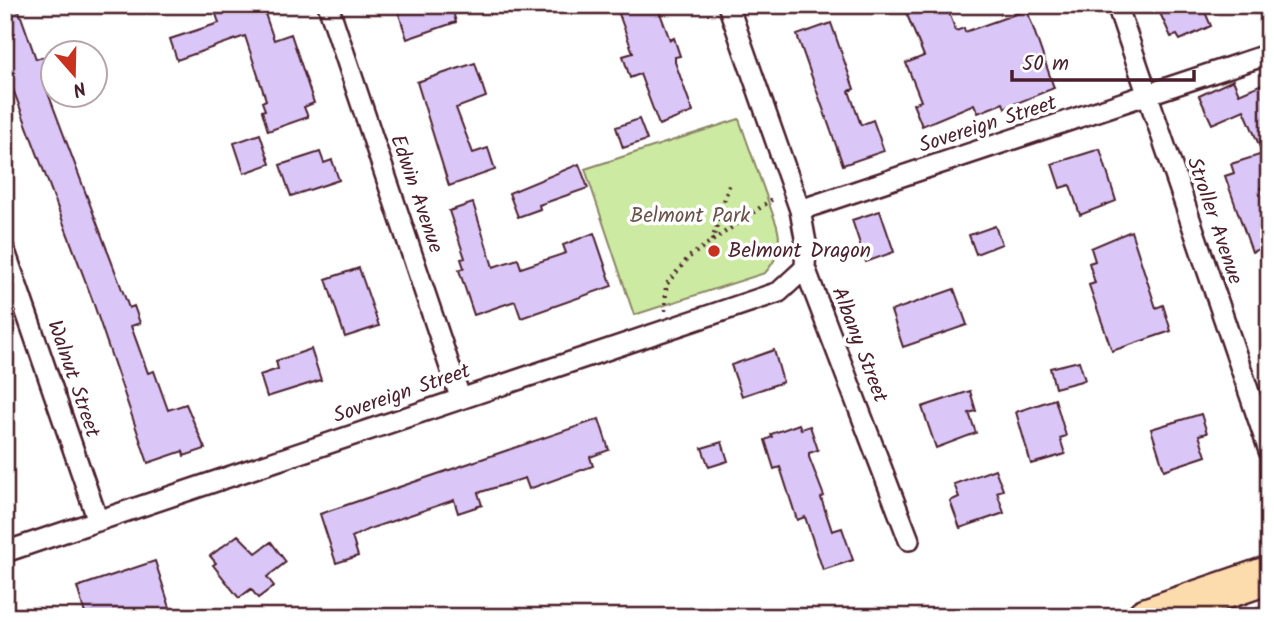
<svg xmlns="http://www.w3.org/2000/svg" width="1274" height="622" font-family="Kalam,sans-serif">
  <rect width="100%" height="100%" fill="#fff"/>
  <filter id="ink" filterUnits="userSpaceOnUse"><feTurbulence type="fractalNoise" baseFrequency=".0143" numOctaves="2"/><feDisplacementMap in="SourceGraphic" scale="14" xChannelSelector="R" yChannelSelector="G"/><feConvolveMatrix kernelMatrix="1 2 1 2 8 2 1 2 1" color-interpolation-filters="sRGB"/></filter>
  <g filter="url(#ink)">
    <path fill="#cceaa1" stroke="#8b8466" stroke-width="2" d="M739,119L777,226C782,246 779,257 765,273L634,315L585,169Z"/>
    <path fill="#dac7f8" stroke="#4a1f2b" stroke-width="2" d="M5,5H17L36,59L43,57L50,75L42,77L129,308L134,306L140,323L131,326L148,373L154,371L168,410L186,404L205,449L184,456L183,451L148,463L91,296L5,68Z
      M213,5H262L274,40L291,34L314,103L304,107L308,117L268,131L262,111L265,110L262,102L266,100L245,36L177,60L170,39L219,23Z
      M396,5H451L456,22L407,39Z
      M619,5H657L670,40L674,38L680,56L675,57V62L693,112L659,125L640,74L630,78L623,56L633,53L619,14L622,12Z
      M903,5H946L956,31L964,28L965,32L1027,10L1054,88L1005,108L1003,103L978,113L974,104L922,126L913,104L921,101L906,63L924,56Z
      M1171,5H1202L1211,26L1180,40L1177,35L1171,37L1159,11Z
      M831,23L854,89L849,91L861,125L873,120L884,151L843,165L797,35Z
      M475,63L486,97L456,108L473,153L488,148L495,170L449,186L417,82Z
      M1233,80L1239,94L1269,81V185L1260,188L1269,212V245L1252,252L1225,176L1234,173L1231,164L1263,154L1244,110L1212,124L1199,96Z
      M639,119L647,140L623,148L616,127Z
      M260,134L270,164L244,173L234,143Z
      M1100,149L1116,201L1080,215L1070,185L1060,188L1052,164Z
      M320,152L324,163L332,160L339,180L291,196L280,165Z
      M579,164L588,188L539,205L540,209L518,217L509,193Z
      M473,203L493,267L518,259L521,268L566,253L563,245L594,233L612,286L521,318L515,301L474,315L459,270L464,268L461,259L465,258L449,211Z
      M880,211L894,252L866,262L852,220Z
      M995,226L1002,244L976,254L969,235Z
      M1131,231L1156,308L1163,305L1171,331L1112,351L1089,285L1095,283L1089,263L1095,261L1091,248Z
      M359,268L379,326L345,337L326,279Z
      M954,289L967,325L903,347L891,311Z
      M311,349L321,380L267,397L260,375L278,369L276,361Z
      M774,350L783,382L742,396L731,365Z
      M1079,361L1085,380L1055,388L1050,368Z
      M970,391L976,411L969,413L976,433L936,448L922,407Z
      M1055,399L1066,436L1060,438L1065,454L1031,464L1016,412Z
      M1201,414L1207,433L1199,435L1206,456L1164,470L1151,429Z
      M599,419L609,450L590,457L593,466L529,489L525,478L478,493L482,505L458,513L454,500L369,529L352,537L358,556L336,563L320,514Z
      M799,424L801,429L810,426L818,450L809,453V457L824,496L821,498L832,531L842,528L853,560L823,570L805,517L797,520L780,467L774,469L765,440L772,437L771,434Z
      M722,442L728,461L709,467L702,448Z
      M995,469L1003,490L997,492L1004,513L960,528L950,501L959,497L954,484Z
      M238,535L256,553L271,542L286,562L267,577L274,586L258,598L251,589L239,598L213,565L216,563L210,556Z
      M155,561L173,617H86L77,587Z"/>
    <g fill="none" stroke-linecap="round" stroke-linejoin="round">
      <g stroke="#4a1f2b" stroke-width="24">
        <path id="minor" d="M328,5L460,397
          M728,5L800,210L806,243L805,268L909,540
          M1117,5L1269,451
          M800,210L1269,54
          M5,251L98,521
          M5,552L779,292L805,268"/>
      </g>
      <g stroke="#4a1f2b" stroke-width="42">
        <path id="motorway" d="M1146,617L1269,575"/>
      </g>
      <path stroke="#4a1f2b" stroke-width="4.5" stroke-dasharray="2 5" stroke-linecap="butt" d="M712,241L730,182
        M665,311L666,285L689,257L774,198"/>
      <use href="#minor" stroke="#fff" stroke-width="19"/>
      <use href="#motorway" stroke="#fcdcac" stroke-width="37"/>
    </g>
  </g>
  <circle fill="#c8321e" stroke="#fff" stroke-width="2.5" cx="714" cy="251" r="7"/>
  <g text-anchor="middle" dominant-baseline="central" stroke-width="7" stroke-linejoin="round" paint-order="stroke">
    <g font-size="21" fill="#4a1f2b" stroke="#fff">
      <text transform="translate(988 125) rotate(-18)">Sovereign Street</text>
      <text transform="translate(416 194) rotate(71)">Edwin Avenue</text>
      <text transform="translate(1214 221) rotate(71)">Stroller Avenue</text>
      <text transform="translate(859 345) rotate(69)">Albany Street</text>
      <text transform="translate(73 379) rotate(71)">Walnut Street</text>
      <text transform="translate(402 394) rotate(-19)">Sovereign Street</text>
    </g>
    <g font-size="21" fill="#6a5248" stroke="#fff">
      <text x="690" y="216">Belmont Park</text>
    </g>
    <g font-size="21" fill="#4a1f2b" stroke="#fff" text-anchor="start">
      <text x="728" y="251">Belmont Dragon</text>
    </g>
  </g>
  <rect width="1274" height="622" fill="none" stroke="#fff" stroke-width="28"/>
  <rect x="14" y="14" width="1246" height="594" fill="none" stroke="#4a1f2b" stroke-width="2.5" filter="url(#ink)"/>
  <g transform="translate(74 74) rotate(160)"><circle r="33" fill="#ffffff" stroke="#b7a5aa" stroke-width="2"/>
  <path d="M0-5L12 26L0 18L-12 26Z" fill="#c8321e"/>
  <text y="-10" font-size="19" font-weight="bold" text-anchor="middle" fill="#4a1f2b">N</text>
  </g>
  <path d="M1012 70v10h182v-10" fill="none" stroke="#4a1f2b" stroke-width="3.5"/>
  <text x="1022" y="70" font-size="21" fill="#4a1f2b" stroke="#ffffff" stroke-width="5" paint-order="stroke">50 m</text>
</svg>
